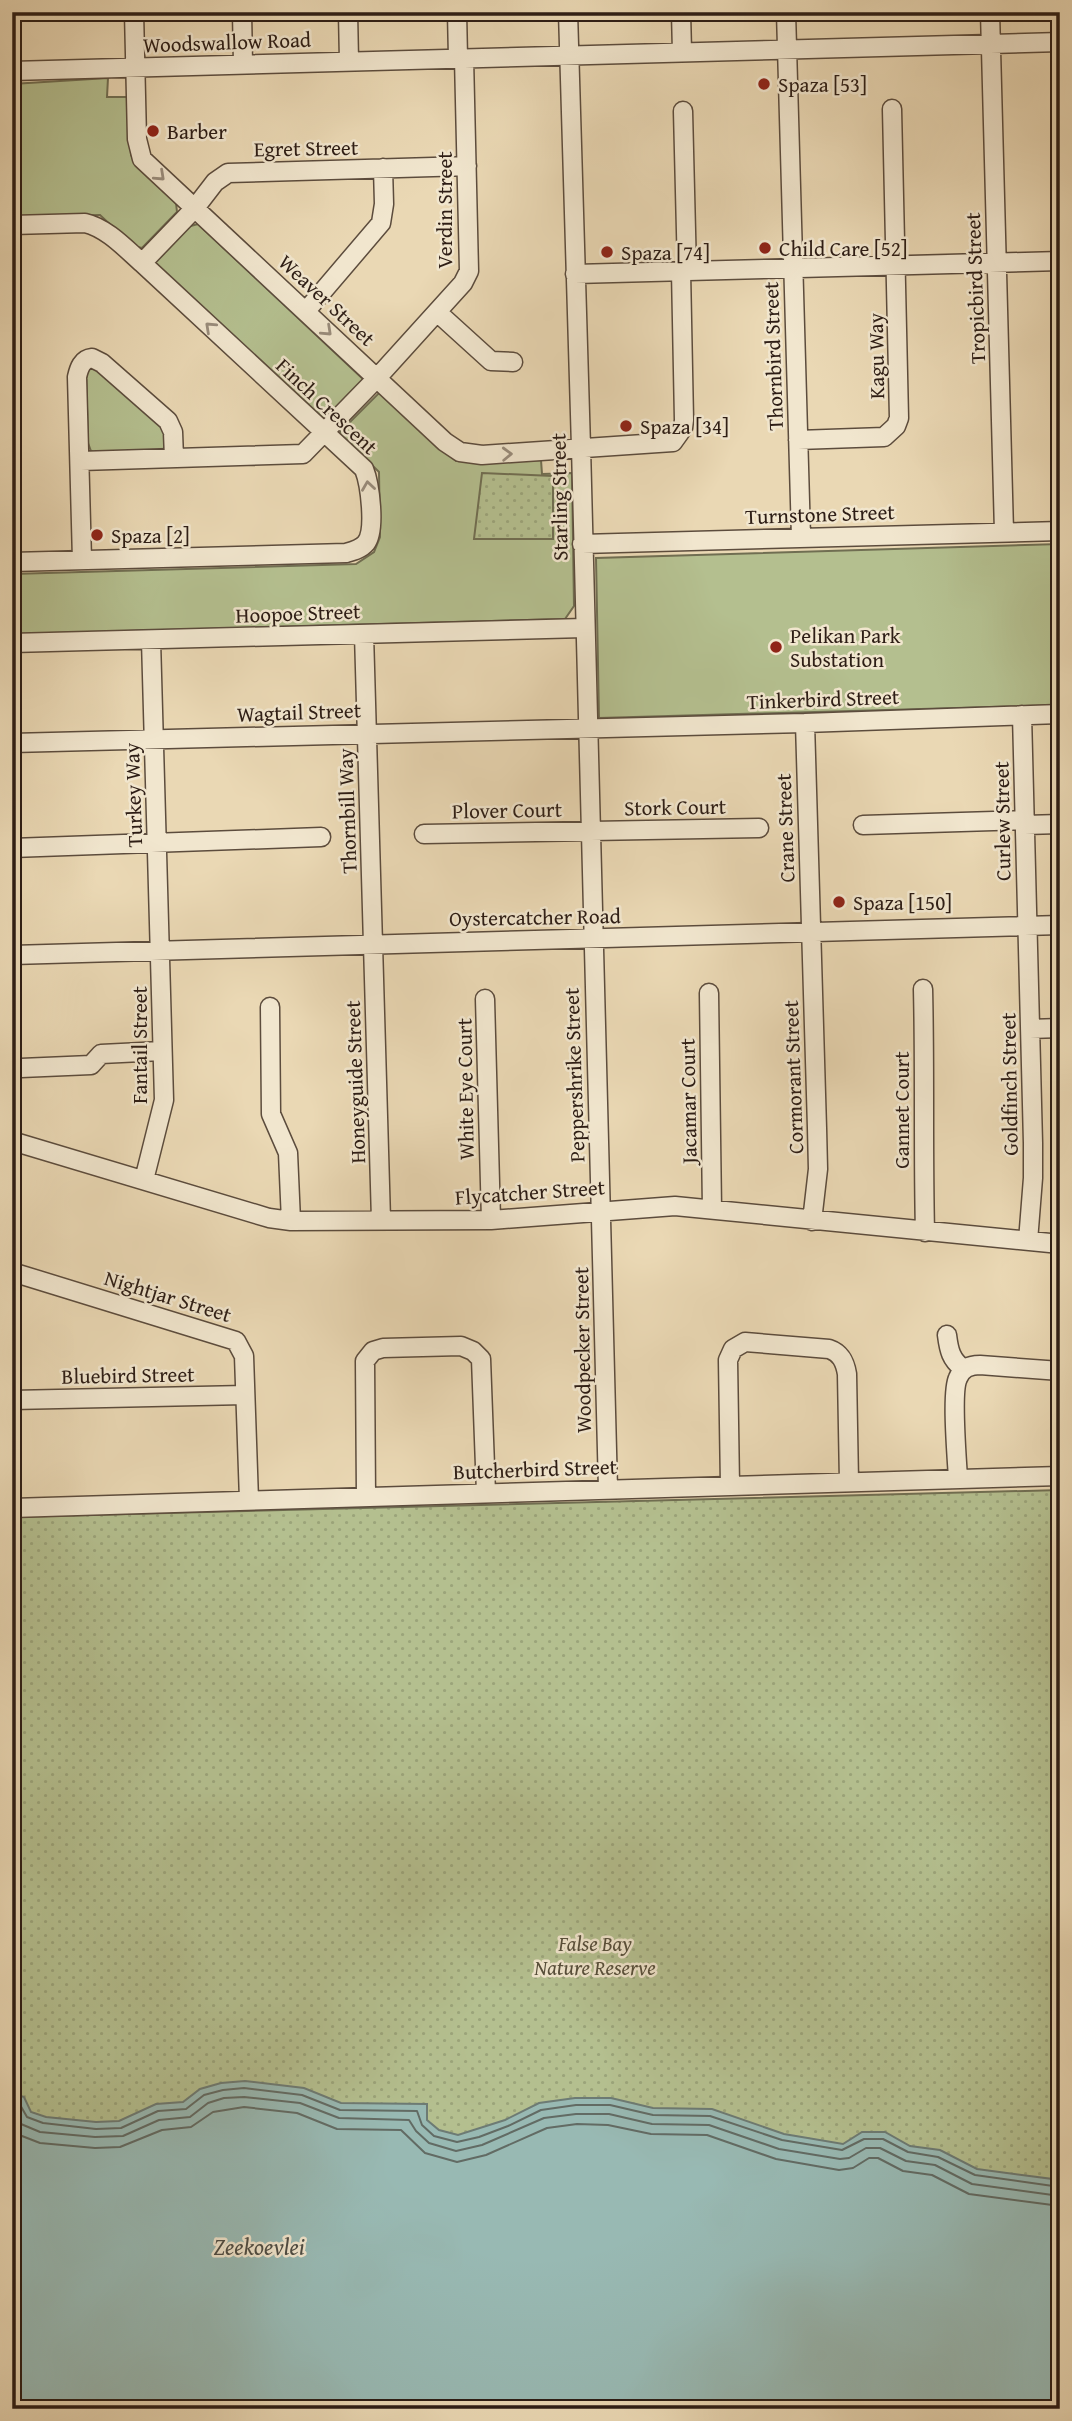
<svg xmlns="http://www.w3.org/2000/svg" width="1072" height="2421" font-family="'Gentium Book Plus',serif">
  <defs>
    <pattern id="park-dots" width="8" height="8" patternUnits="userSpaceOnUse" patternTransform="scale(1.75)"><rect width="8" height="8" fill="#b4bf8f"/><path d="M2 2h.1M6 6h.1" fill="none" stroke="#9ba47a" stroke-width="1.8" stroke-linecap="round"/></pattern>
  </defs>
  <rect width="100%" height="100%" fill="#ead8b4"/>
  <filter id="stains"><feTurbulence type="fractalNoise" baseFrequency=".00286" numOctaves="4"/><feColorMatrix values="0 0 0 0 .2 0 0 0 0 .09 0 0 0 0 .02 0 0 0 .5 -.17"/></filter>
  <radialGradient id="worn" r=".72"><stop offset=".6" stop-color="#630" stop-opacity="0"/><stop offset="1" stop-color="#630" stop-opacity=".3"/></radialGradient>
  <path fill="#b4bf8f" stroke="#706e52" stroke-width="2" d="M108,78L107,97H129L131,155L138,167L176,203L177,212L142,248L133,246L100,215L12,217V84Z
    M198,224L364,380L323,420L152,264L187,227Z
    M95,366L164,429L165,447L161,452L97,454L91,451L88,443L86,371Z
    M379,393L456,461L541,460L542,474L572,473L574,606L565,619L12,634V574L356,564L374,552L380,537L379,472L339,433Z
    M1060,544V705L599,718L596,558Z"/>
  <path fill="url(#park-dots)" stroke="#706e52" stroke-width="2" d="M482,473L553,476V539H474Z
    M1060,1490V2409H12V1517Z"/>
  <path fill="#98b9b3" stroke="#6d7b74" stroke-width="2" d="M245,2081L304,2088L341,2103L427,2104V2120L439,2130L458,2135L505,2120L539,2103L575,2098H611L653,2108L712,2109L784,2134L843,2144L862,2132H885L910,2146L940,2150L977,2169L1060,2180V2409H12V2093L24,2097L31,2112L46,2117L96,2122L119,2121L156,2104L183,2102L200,2089L221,2083Z"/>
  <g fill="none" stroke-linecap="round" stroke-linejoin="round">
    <path stroke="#626b64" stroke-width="2" d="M12,2101L19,2103L27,2117L43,2123L96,2129L121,2128L158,2111L186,2109L204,2095L223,2090L244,2088L302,2095L340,2110L417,2111L422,2125L434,2136L457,2142L479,2137L508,2126L541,2110L576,2105H610L653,2115L710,2116L782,2140L842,2150L864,2139H883L908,2152L938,2157L975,2175L1060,2187
      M12,2110L21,2124L40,2132L95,2137L123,2136L159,2120L190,2117L208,2103L224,2098L244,2097L300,2103L339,2118L409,2120L416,2131L429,2143L456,2151L482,2145L544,2118L576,2114H609L652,2124L709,2125L779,2149L840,2159L849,2158L866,2148H880L906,2161L935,2165L972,2184L1060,2196
      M12,2130L22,2136L40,2143L95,2148L120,2147L162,2130L191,2127L213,2112L244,2107L297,2113L337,2129L401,2130L425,2153L457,2162L486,2155L547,2128L577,2124L608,2125L651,2134L707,2135L776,2159L839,2170L853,2168L869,2158H878L903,2171L932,2175L969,2194L1060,2206"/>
    <g stroke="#5c4c3d" stroke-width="21">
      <path id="street" d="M134,12L137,139L142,159L445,442L460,452L482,455L673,442L683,428L684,420L681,271
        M242,12L243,64
        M348,12L349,61
        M457,12L458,58
        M568,12L581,447L608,1489
        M681,12L682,52
        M786,12L801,537
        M990,12L1004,532
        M12,71L1060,42
        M683,111L687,271
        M12,225L85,223C107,228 126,249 142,263L364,469C370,484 376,530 366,543C361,549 353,551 346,553L12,562
        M142,263L195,208L215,182L228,173L467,166
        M575,274L1060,261
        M306,311L381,223L384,204L383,168
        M437,312L491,361L513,362
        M798,440L884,437L896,426L899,418L892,109
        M81,461L303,454L377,378L463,283L469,271L464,58
        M582,544L1060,531
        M82,560L77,377C79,368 82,359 92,358L102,363L168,421L173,432L174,458
        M364,634L381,1220
        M12,643L584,628
        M1022,715L1033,1143V1178L1028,1241
        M805,723L817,1128L818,1169L812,1221
        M12,743L805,723L1060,714
        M863,825L1025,820
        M1025,825L1060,824
        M424,834L759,828
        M12,848L321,837
        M12,955L1060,925
        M923,989C925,1070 923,1151 925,1232
        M709,993L712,1209
        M485,999L491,1220
        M270,1007L271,1114L288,1153L291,1221
        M1030,1029L1060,1028
        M21,1068L91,1065L101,1054L162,1051
        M12,1141L269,1218L291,1221L491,1220L675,1206L1060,1244
        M144,1180L164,1100L151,640
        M12,1272L236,1341L244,1356L249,1500
        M947,1335C949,1351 951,1359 963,1369
        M12,1400L245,1395
        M958,1479C957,1459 951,1392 958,1378C962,1368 970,1365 980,1365L1060,1371
        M730,1486L728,1360L733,1349L745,1342L829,1349C841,1353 845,1362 847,1374L849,1482
        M366,1497L365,1361L373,1351L383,1348L461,1346L473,1351L481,1359L486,1493
        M12,1508L1060,1476"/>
    </g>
    <use href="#street" stroke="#f1e6ce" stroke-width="18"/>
  </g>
  <defs><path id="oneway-chevron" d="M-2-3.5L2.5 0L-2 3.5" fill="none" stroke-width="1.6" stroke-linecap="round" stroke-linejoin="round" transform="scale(1.75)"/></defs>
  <g stroke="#998c7b">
    <use href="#oneway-chevron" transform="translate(160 176) rotate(43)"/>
    <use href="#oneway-chevron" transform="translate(210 327) rotate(-137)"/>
    <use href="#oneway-chevron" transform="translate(327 331) rotate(43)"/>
    <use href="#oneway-chevron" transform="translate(507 454) rotate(-2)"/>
    <use href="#oneway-chevron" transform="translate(368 486) rotate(-98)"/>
  </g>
  <g fill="#8f2418" stroke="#f1e6ce" stroke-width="2.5">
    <circle cx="764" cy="84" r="7"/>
    <circle cx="153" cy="131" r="7"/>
    <circle cx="765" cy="248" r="7"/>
    <circle cx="607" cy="252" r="7"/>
    <circle cx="626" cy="426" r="7"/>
    <circle cx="97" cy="535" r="7"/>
    <circle cx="776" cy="647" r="7"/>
    <circle cx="839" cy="902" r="7"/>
  </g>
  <g text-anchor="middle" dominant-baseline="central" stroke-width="5" stroke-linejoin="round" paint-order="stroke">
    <g font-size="21" fill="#2d1d15" stroke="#f1e6ce">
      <text transform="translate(227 42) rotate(-2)">Woodswallow Road</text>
      <text transform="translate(306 148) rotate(-1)">Egret Street</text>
      <text transform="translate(444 210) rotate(-90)">Verdin Street</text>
      <text transform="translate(975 288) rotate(-92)">Tropicbird Street</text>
      <text transform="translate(327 300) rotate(43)">Weaver Street</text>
      <text transform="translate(773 356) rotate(-92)">Thornbird Street</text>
      <text transform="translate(876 356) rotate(-91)">Kagu Way</text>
      <text transform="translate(327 406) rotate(43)">Finch Crescent</text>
      <text transform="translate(559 497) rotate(-91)">Starling Street</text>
      <text transform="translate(820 514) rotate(-2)">Turnstone Street</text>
      <text transform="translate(298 613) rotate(-2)">Hoopoe Street</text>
      <text transform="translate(823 699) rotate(-2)">Tinkerbird Street</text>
      <text transform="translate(299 712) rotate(-2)">Wagtail Street</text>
      <text transform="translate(133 795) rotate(-92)">Turkey Way</text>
      <text transform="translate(675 807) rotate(-1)">Stork Court</text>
      <text transform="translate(507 810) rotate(-1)">Plover Court</text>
      <text transform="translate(347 811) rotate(-92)">Thornbill Way</text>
      <text transform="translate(1002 821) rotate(-91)">Curlew Street</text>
      <text transform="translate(785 828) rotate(-92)">Crane Street</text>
      <text transform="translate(535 917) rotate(-1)">Oystercatcher Road</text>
      <text transform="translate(139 1045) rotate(-90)">Fantail Street</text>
      <text transform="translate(574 1075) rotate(-92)">Peppershrike Street</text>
      <text transform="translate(793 1077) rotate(-92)">Cormorant Street</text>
      <text transform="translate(355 1082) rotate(-92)">Honeyguide Street</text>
      <text transform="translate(1009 1084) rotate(-91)">Goldfinch Street</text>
      <text transform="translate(465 1089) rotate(-91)">White Eye Court</text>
      <text transform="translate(688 1101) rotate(-91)">Jacamar Court</text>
      <text transform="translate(901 1110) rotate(-90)">Gannet Court</text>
      <text transform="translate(530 1192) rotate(-4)">Flycatcher Street</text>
      <text transform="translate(168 1296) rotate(17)">Nightjar Street</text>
      <text transform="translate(582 1350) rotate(-91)">Woodpecker Street</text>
      <text transform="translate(128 1375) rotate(-1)">Bluebird Street</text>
      <text transform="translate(535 1469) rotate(-2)">Butcherbird Street</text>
    </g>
    <g font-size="21" fill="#2d1d15" stroke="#f1e6ce" text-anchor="start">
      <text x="778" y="84">Spaza [53]</text>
      <text x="167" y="131">Barber</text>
      <text x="779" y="248">Child Care [52]</text>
      <text x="621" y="252">Spaza [74]</text>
      <text x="640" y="426">Spaza [34]</text>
      <text x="111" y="535">Spaza [2]</text>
      <text x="790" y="635">Pelikan Park<tspan x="790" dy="24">Substation</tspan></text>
      <text x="853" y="902">Spaza [150]</text>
    </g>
    <g font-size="21" font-style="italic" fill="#564e3a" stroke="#f1e6ce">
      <text x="595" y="1943">False Bay<tspan x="595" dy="24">Nature Reserve</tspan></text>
    </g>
    <g font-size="23" font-style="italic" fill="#4d4c44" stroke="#f1e6ce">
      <text x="259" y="2246">Zeekoevlei</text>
    </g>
  </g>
  <rect width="1072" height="2421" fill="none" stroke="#ead8b4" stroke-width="42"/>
  <rect x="14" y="14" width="1044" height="2393" fill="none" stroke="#2d1d15" stroke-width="3.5"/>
  <rect x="21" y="21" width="1030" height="2379" fill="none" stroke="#2d1d15" stroke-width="2"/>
  <rect width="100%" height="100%" filter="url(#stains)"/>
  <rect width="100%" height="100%" fill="url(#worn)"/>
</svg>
